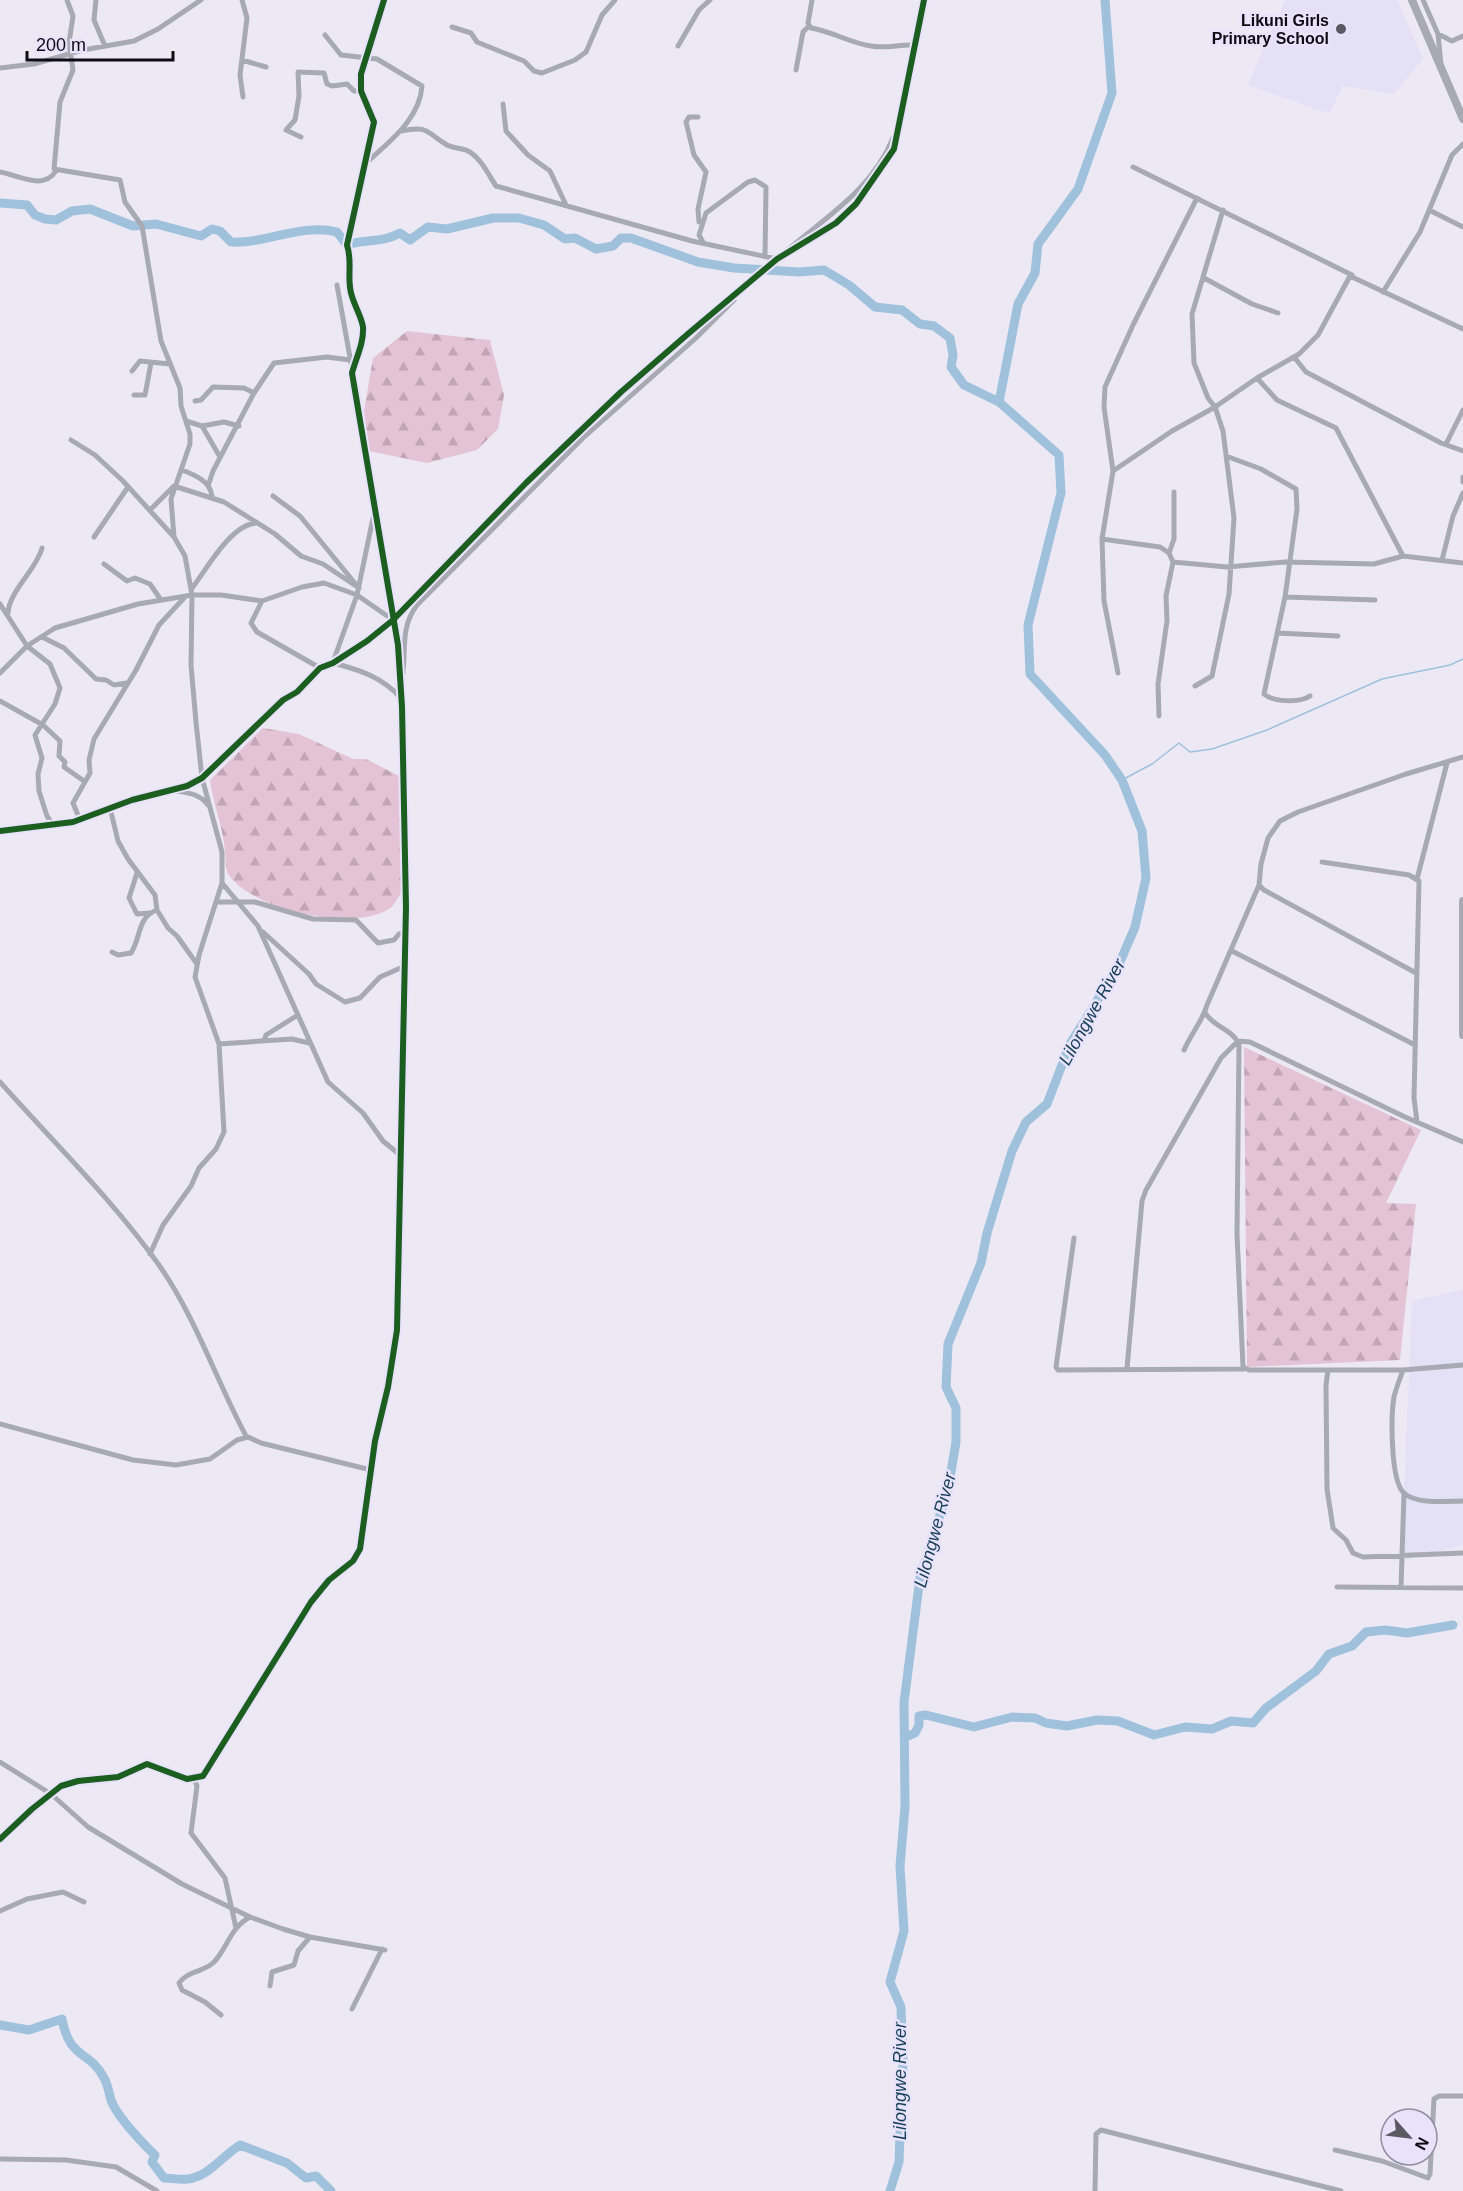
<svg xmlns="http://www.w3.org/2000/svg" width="1463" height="2191" font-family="Arial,sans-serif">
  <defs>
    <pattern id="forest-firs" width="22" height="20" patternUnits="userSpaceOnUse" patternTransform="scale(1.5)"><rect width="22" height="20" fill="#e3c3d5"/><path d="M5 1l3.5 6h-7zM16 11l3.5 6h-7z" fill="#c2a6b6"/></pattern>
  </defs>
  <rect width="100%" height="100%" fill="#ece9f5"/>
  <path fill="#e4e0f6" d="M1285,0H1397L1423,59L1394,94L1342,86L1330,114L1248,85Z
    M1463,1290V1545L1406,1560L1401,1568L1412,1301Z"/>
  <path fill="url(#forest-firs)" d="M407,331L490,340L504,395L498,429L477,450L427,463L369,451L364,411L373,358Z
    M263,728L299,734L353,759H366L399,776C399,793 404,887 400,895C397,899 393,907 389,909C352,932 252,910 228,874C225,868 226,858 225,851C223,827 213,804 210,780Z
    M1244,1047L1421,1130L1386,1203L1416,1204L1400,1360L1247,1367Z"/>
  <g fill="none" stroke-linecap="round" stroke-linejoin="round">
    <path stroke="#a0c1dc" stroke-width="1.5" d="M1122,780L1152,764L1179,743L1190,752L1212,749L1267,730L1382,679L1450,665L1463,659"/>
    <path stroke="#a0c1dc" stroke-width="9" d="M0,203L27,205L35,215L45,219L56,220L72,211L90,209L133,226L156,224L201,236L212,229L220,231L231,242C267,244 300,223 337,232L347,245C368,238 380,244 400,233L410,240L428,227L447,229L493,218H519L544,225L565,239L575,238L596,249L613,246L621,238H631L698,262L734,268L799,272L824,270L849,285L875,307L902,310L920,324L934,326L950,338L953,355L951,367L964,385L999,402
      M906,1737L915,1733L919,1725V1716L926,1715L974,1727L1012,1717L1035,1718L1046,1723L1067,1726L1097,1720L1118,1721L1154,1735L1185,1727L1212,1729L1231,1721L1253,1723L1266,1708L1316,1671L1329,1654L1352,1646L1366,1632L1385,1630L1407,1633L1453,1625
      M0,2025L29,2030L62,2019C70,2061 89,2049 104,2078C108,2085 109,2093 111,2100C116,2115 143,2144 155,2155L152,2162L164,2178C172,2178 185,2181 193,2178C211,2173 224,2155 240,2145L287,2163L306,2178L316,2176L331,2191
      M890,2191L899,2162L903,2061L901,2007L890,1982L904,1931L900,1866L905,1807L904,1702L920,1578L948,1490L956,1442V1408L946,1387L948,1344L981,1263L987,1233L1012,1151L1026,1122L1047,1104L1070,1044L1117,969L1135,927L1146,878L1142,831L1122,780L1105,755L1030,674L1028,625L1061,493L1059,455L999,402L1018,304L1035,273L1038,244L1078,189L1112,93L1105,0"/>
    <path stroke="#a7aab2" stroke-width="5" d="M67,0L73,16L69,43L73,70L60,102L54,169L120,180L125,202L142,226L161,341L180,388L181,406L190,434V444L171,499L174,537
      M96,0L94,20L105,46
      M242,0L247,18L240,75L243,97
      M812,0L808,23L811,28C834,32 850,43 871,46C886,49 900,44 915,45
      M1423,0L1438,34L1441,65
      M452,27L471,33L477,42L524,61L534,71L542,73L575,60L586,52L602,15L615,0
      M1438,34L1452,41L1463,36
      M325,35L341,55L377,59L422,86C420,119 389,142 366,163
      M678,46L699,10L710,0
      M242,60L266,67
      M0,68L34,64L83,50L134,41L158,29L201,0
      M796,70L803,32L808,27
      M503,104L506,131L528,155L550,171L566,205
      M698,117H689L686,122L694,155L706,172L698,209L699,222
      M401,131C428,125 426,132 447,145C453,148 460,148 466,150C480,156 488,174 496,186L692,241L777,259C819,221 871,193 893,138
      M301,137L286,130L295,120L299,96L298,72L324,73L327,84L332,86L347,84L354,91H361
      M1133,167L1352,275
      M0,172C18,175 43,191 56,171
      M1429,210L1463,227
      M703,242L699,235L706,213L748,182L755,180L766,187L765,256
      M1204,278L1252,304L1278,313
      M337,285L351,363
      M1383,292L1420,232L1452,155L1463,144
      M1294,357L1306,372L1441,443L1463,451
      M132,371L140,361L170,364
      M1257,378L1277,400L1336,428L1403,556
      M134,395H145L151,363
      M195,401L201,400L213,387L244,388L254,393
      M186,421L202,426L224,422L239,426
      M202,426L220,457
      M71,440L95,455L123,481L174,537L185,556L192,595L191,665L196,722L202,778L222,852V883L258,926L328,1082L363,1113L383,1141L400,1155
      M1446,444L1463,410
      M1226,456L1261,469L1296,489L1297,509L1285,597L1264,694C1273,702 1300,703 1310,696
      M182,470C195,475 210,481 212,496
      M1113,471L1172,431L1215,407L1257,378L1299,354L1318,335L1350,276L1463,329
      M1463,477V482
      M208,486L213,471L254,393L274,363L327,357L350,360
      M273,496L300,516L358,587
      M150,510L174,486L224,502L275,534L301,556L323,564L359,588
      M94,537L128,487
      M1102,539L1160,547L1169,553L1173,562L1166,596L1167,621L1158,684L1159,716
      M1169,553L1174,539V492
      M1442,560L1453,516L1463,493
      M1173,562L1227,567L1285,562L1374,564L1403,556L1463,563
      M104,564L127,581L135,578L150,584L161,600
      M192,588C207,569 230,525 256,523
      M1285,597L1375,600
      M262,601L251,623L257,632L320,668
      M0,604L27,646L50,664L60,688L55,704L35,735L42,758L38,774L39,791L47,816L53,825
      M8,613C9,591 37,569 42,548
      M1277,633L1338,636
      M42,637L64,648L96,679L106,680L114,685L127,683
      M333,662L357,595L373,518
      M333,663C360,670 382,677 401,698
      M0,673L27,646L55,628L138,604L192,595H221L262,601L302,587L324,583L357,595L393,620
      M1118,673L1104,601L1102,539L1113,471L1104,407L1105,387L1133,325L1197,198
      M402,679C407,652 399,629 417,605L583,438L696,338L734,300
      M1195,686L1212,676L1229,594L1234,518L1223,431L1215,407L1208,398L1194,363L1192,314L1223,210
      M0,701L43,725L60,741L59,756L65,762L64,767L84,781
      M176,791C189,793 200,794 208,805
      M110,808L118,841L128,859L155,895L157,910L168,928L177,936L197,964
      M80,820L73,803L90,773L89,760L94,739L136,670L159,625L184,598
      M0,831L73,822L132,800L187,786L202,778L283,700L297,692L320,668L333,663L367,641L393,620L526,483L621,392L689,333L777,259L836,223L856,204L894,149L924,0
      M1322,862L1409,875L1419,881L1414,1098L1417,1122
      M137,873L129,898L137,914L150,913
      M1417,879L1447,763
      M218,902H255L313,919L356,920L378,943L394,940L399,934L405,933
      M263,932L309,974L316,984L345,1002L360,998L380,977L405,966
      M1232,951L1415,1045
      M112,952L118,955L131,953C141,938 137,917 157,910
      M1416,973L1264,890L1259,885L1261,864L1268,838L1280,821L1298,812L1406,774L1463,757
      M1206,1014C1215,1028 1233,1029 1239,1045L1237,1234L1243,1367L1249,1370H1403L1463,1365
      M264,1041L266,1035L298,1015
      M219,1044L292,1039L309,1043
      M1184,1050C1191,1034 1203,1020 1207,1005L1259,885
      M0,1082C54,1143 112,1199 159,1265C196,1318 216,1380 246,1436L261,1443L371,1470
      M1074,1238L1056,1367L1058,1370L1244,1369
      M150,1254L163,1225L191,1186L199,1168L216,1149L224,1132L219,1044L195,977L199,955L222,883
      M1127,1368L1142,1201L1146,1190L1221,1058L1238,1041L1250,1042L1405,1117L1463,1142
      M1328,1370L1326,1385L1327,1489L1333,1528L1346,1540L1353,1553L1363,1557L1463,1553
      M1403,1370C1400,1379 1396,1388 1394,1397C1391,1414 1390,1481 1404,1493C1417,1505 1447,1501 1463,1501
      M0,1424L133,1460L176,1465L210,1459L237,1440L248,1437
      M1337,1587L1463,1588
      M1401,1587L1404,1493
      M0,1762L51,1794L88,1827L182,1884L250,1917L283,1929L310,1937L385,1950
      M194,1779L197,1786L191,1833L225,1878L236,1928
      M0,1839L32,1809L61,1786L78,1781L118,1777L147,1764L187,1779L203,1776L311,1602L329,1580L353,1561L360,1549L375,1441L388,1387L397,1330L406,907L402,707L398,645L352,373C356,358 364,343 363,327C361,314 351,301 350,287C348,272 352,260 347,245L374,122L361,91V74L384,0
      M0,1911L27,1899L63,1892L84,1902
      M270,1986L272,1972L294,1965L298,1951L310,1937
      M352,2009L382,1949
      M221,2015L205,2002L182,1990L179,1983C188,1970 206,1972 215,1961C228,1946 231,1927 250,1917
      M1335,2150L1382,2161L1428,2178L1430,2174L1434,2099L1439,2096H1463
      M0,2159L66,2160L116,2167L157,2191
      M1095,2191L1096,2134L1101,2130L1341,2191"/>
    <path stroke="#a7a9b3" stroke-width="8" d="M1412,0L1463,119
      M1463,901V1035"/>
    <g stroke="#e8e3fb" stroke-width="10">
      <path id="cycleway" d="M0,831L73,822L132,800L187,786L202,778L283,700L297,692L320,668L333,663L367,641L393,620L526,483L621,392L689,333L777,259L836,223L856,204L894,149L924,0
        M0,1839L32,1809L61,1786L78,1781L118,1777L147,1764L187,1779L203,1776L311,1602L329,1580L353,1561L360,1549L375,1441L388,1387L397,1330L406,907L402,707L398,645L352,373C356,358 364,343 363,327C361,314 351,301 350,287C348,272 352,260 347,245L374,122L361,91V74L384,0"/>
    </g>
    <use href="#cycleway" stroke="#1b5e20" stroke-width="6"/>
  </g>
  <circle fill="#5b5962" stroke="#e8e3fb" stroke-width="2" cx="1341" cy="29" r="6"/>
  <g text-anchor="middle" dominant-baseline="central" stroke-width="5" stroke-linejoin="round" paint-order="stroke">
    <g font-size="16" font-weight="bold" fill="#0d0c13" stroke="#e8e3fb" text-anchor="end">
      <text x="1329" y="20">Likuni Girls<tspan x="1329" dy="18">Primary School</tspan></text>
    </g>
    <g font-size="18" font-style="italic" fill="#173f57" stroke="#e8e3fb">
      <text transform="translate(1092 1012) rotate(-61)">Lilongwe River</text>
      <text transform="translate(935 1530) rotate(-75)">Lilongwe River</text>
      <text transform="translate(900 2081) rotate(-90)">Lilongwe River</text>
    </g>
  </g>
  <g transform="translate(1409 2137) rotate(118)"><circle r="28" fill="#e8e3fb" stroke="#908d9e" stroke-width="1.5"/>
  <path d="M0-4.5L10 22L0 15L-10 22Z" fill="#5b5962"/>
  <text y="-9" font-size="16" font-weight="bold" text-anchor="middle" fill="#0d0c13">N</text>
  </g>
  <path d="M27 51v9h146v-9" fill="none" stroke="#0d0c13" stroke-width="3"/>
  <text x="36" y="51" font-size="18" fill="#0d0c13" stroke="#e8e3fb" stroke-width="4.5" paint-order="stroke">200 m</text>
</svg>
